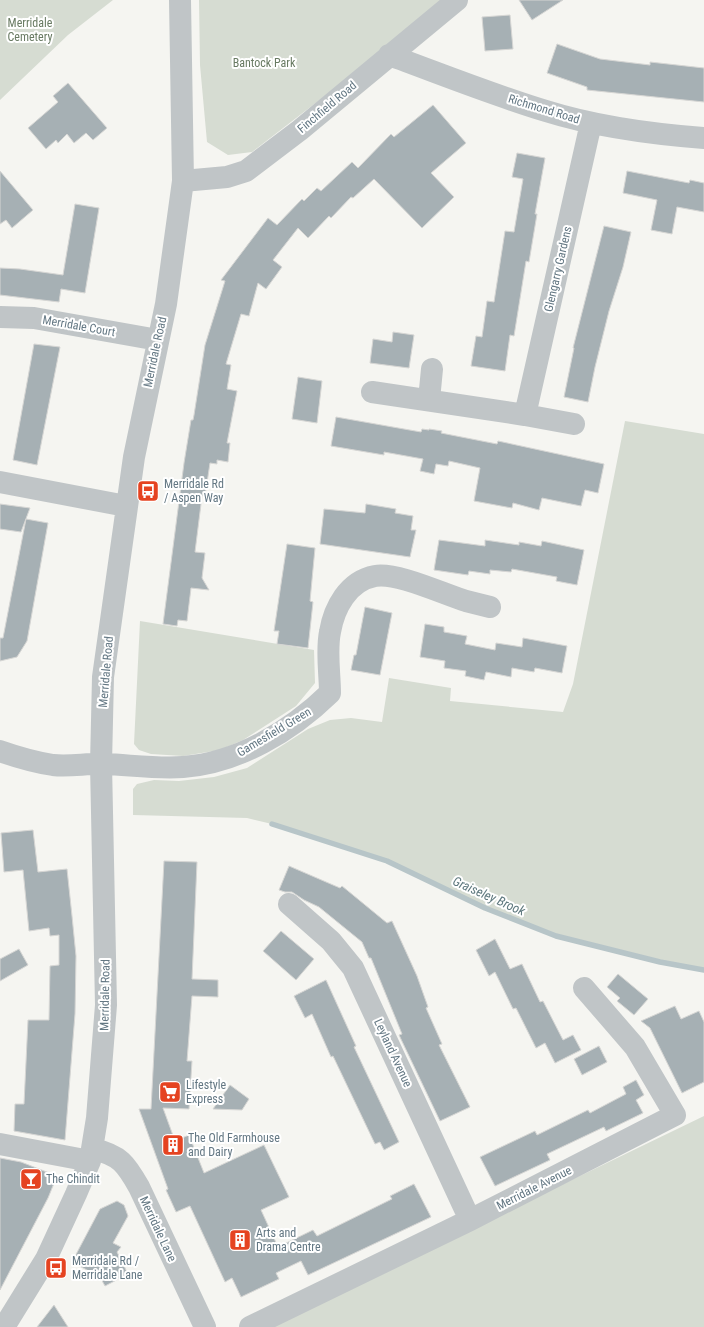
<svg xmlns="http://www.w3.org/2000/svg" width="704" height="1327" font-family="'Roboto Condensed',sans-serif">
  <rect width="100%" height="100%" fill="#f5f5f1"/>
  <path fill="#d6dcd2" d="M0,0H113L68,35L0,100Z
    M199,0H449L252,152L228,155L207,142L200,65Z
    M625,421L704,434V970L660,962L556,936L485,908L387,861L272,824L247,818L133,815V789L137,784L154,780L179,781L214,777L247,768L308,729L330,720L351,718L382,722L389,678L451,688L450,701L563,712L573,684Z
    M140,621L314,650L315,683L296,706L243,740L220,750L183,756L151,754L139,750L134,744Z
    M704,1116V1327H274V1324Z"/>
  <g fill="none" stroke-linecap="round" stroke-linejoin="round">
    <path stroke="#b7c5c8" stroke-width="5.5" d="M272,824L387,861L485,908L556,936L660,962L704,970"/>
  </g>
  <path fill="#a6b0b4" stroke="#d6d6d4" d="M519,0H563L532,20Z
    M510,15L513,49L485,51L482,17Z
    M557,44L600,59L650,65V62L704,68V102L587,90V87L547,73Z
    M68,83L107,128L93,140L86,133L74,143L67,134L58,143L56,140L46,149L28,128L58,102L53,96Z
    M433,105L466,143L431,173L454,197L422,228L374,179L353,198L351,197L331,218L329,216L308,238L298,228L273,260L282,267L266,289L258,283L249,316L241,314L226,364L231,365L227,389L237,391L227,443H230L228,462L217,460V464L210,463L205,496H202L195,552L205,553L202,578L209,590L191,588L187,621L178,620L177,626L163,624L184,463L191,420H193L194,415L205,345L225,281L221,280L268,218L277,225L302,199L304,201L317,188L321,191L352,162L358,168L391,134L394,137Z
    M517,153L545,158L535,214H537L529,262L526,261L514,336L510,335L505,371L471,366L476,336L482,337L487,301L494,302L505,231L514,232L523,179L512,177Z
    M0,171L33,210L12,228L6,220L0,224Z
    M627,171L689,183L690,180L704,183V212L677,207L672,234L651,230L657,200L623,193Z
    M75,204L99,208L85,293L61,289L59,302L0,295V268L20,269L63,275Z
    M604,226L631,232L623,267L609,311L595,367L588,402L564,397L574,348H573Z
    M393,332L414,335L409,368L370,363L373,339L392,342Z
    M34,344L60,347L37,465L13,460Z
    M298,377L322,381L317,423L292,419Z
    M336,417L421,432L422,429L429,430V429L442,431L441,433L497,444L498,441L604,464L598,493L585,490L581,506L542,498L539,510L513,503L512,508L474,501L480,468L449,461L448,466L436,464L434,474L420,471L423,459L384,452V455L331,446Z
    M0,504L30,508L21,532L0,529Z
    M366,504L396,509L395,513L413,516L411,530H416L410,557L320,544L324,509L365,513Z
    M26,519L48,523L27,641L17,657L0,661V638H3Z
    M439,540L485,546V540L519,545V542L541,546L542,541L584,550L577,585L556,581L557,577L512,569L511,572L490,570V574L469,571L468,575L434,570Z
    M287,544L315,548L310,601L313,602L308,648L277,644L279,631H274Z
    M365,607L392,613L380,675L351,670L354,655H356Z
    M425,624L444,627V632L467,636L465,644L495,650L496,643L522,647L523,638L567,646L562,673L535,668L534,672L512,668L511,677L486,672L484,680L465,676L466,671L444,668L445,661L420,657Z
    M33,830L38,872L67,869L72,916L76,956L75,1014L65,1140L14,1131L15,1104H24L28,1020H49L50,966L59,965V935L50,936L49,928L29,931L23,870L4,872L1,833Z
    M164,861L197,862L192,979L218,980V997L192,996L187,1061H192L189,1109L163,1108L175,1141L189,1135L204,1173L264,1145L289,1197L261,1210L278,1247L313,1230L317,1236L392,1199L390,1196L414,1184L431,1217L308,1275L301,1261L276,1273L279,1279L241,1297L232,1278L225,1282L190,1206L176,1212L166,1190L168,1189L139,1109H151Z
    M289,866L340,888L342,886L387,923L392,921L417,976L428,1007L426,1008L442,1044L439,1045L470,1107L440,1121L399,1035L402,1034L371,958H369L362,942L319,907L304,900L292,892H285L279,890Z
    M281,931L314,959L296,980L263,951Z
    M495,939L510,969L522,964L540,1002L543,1001L563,1040L573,1035L581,1050L555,1063L545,1043L536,1048L516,1008L513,1009L495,972L489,976L476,950Z
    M19,949L28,965L0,981V959Z
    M618,974L648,999L634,1015L617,1001L620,998L607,987Z
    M326,980L356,1046L354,1047L399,1142L384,1150L380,1142L375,1144L333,1056L331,1057L312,1014L305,1018L294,996Z
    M675,1006L681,1019L699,1011L704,1022V1082L682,1093L650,1028L641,1021Z
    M599,1046L607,1062L582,1075L574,1059Z
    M636,1080L644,1095L636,1100L643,1113L606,1131L604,1127L547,1154L550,1160L495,1186L480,1157L535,1131L537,1135L588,1110L590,1113L626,1094L623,1087Z
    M230,1085L249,1099L242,1110L213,1109Z
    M0,1158L21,1162L57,1176L48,1198L0,1290Z
    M117,1201L124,1205L128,1216L113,1243L121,1247L117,1252L128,1274L105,1286L100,1277L72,1262L100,1209Z
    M54,1305L68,1327H37Z"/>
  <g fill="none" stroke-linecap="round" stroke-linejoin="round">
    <path stroke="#c0c5c7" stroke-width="22" d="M389,55C441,74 493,95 546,111C597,127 651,134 704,138
      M183,181L227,177L246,171L300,130L457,0
      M0,317L34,318L158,340
      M372,392L525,415L574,424
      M429,400L432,369
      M525,415L591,123
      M0,482L126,506
      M0,751C17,757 35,762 53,765C70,767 88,763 105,764C130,765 158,769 183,767C238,763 291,731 330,693C330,674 326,651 330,632C334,608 348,581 375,576C397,572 443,594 466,601C474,603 482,605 490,607
      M289,904L331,941L353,968L470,1220
      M0,1144L90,1161
      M93,1149C120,1155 126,1164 139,1187L205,1327
      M4,1327L46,1259L76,1194L90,1161L97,1118L106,1005L101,764L103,677L134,457L166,304L183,181L180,0
      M250,1327L470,1220L675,1115L635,1047L584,988"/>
  </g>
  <defs>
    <g id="bus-square" transform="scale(1.15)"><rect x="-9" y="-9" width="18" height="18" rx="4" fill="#e54321" stroke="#fff"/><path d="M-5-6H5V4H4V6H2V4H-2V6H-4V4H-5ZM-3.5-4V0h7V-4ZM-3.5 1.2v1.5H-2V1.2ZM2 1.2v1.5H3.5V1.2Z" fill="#fff"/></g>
    <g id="supermarket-square" transform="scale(1.15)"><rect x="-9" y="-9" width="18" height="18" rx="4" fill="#e54321" stroke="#fff"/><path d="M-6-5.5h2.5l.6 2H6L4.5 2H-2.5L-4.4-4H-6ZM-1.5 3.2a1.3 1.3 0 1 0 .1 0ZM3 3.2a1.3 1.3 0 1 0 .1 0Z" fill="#fff"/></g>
    <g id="building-square" transform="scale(1.15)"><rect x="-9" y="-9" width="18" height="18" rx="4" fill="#e54321" stroke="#fff"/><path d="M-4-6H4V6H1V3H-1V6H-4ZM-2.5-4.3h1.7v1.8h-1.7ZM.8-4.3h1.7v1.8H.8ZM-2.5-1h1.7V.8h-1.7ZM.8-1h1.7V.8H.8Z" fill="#fff"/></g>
    <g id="bar-square" transform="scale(1.15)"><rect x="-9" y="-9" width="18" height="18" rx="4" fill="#e54321" stroke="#fff"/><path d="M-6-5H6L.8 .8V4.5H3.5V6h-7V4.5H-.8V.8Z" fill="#fff"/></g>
  </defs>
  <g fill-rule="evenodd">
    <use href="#bus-square" x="148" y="491"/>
    <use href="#supermarket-square" x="170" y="1092"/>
    <use href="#building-square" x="173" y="1145"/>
    <use href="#bar-square" x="31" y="1179"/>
    <use href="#building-square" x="240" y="1240"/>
    <use href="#bus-square" x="56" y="1268"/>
  </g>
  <g text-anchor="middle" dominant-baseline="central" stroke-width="4" stroke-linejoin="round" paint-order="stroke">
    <g font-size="12" fill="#687a62" stroke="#fff">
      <text x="30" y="23">Merridale<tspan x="30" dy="14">Cemetery</tspan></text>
      <text x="264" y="63">Bantock Park</text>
    </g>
    <g font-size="12" fill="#637783" stroke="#fff">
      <text transform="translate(327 107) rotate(-40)">Finchfield Road</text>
      <text transform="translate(544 109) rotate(17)">Richmond Road</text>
      <text transform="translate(558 269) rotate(-77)">Glengarry Gardens</text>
      <text transform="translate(79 326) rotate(10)">Merridale Court</text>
      <text transform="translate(155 352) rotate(-78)">Merridale Road</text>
      <text transform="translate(106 672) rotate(-85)">Merridale Road</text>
      <text transform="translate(274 732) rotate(-31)">Gamesfield Green</text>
      <text transform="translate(105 995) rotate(-89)">Merridale Road</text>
      <text transform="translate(393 1053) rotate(65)">Leyland Avenue</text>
      <text transform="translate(534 1188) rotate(-27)">Merridale Avenue</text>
      <text transform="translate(158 1229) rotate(65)">Merridale Lane</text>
    </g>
    <g font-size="12" fill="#637783" stroke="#fff" text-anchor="start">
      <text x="164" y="484">Merridale Rd<tspan x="164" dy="14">/ Aspen Way</tspan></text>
      <text x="186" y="1085">Lifestyle<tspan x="186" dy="14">Express</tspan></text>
      <text x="188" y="1138">The Old Farmhouse<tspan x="188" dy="14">and Dairy</tspan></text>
      <text x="46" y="1179">The Chindit</text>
      <text x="256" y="1233">Arts and<tspan x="256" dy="14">Drama Centre</tspan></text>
      <text x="72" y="1261">Merridale Rd /<tspan x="72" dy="14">Merridale Lane</tspan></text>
    </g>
    <g font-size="13" font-style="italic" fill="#5f797f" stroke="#fff">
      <text transform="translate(489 896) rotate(24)">Graiseley Brook</text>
    </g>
  </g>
</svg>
